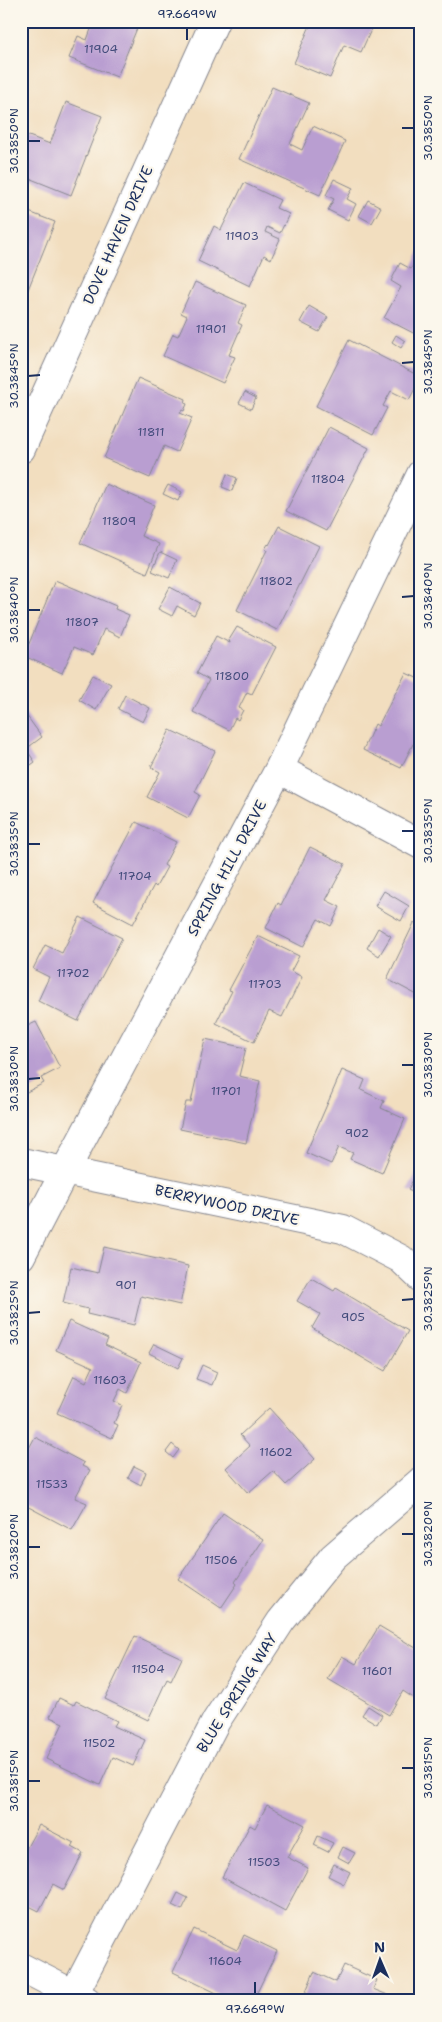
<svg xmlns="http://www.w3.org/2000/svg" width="442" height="2022" font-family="'Shantell Sans',sans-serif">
  <rect width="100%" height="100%" fill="#fbf7ec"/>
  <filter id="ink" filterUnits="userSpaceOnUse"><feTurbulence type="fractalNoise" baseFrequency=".02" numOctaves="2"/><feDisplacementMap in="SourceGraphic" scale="10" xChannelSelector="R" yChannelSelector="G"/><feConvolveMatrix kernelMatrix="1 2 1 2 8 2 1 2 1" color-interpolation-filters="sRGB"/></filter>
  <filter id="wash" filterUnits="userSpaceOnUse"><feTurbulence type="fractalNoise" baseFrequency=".0096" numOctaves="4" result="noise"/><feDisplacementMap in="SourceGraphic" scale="20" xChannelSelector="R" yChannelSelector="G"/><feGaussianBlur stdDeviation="1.12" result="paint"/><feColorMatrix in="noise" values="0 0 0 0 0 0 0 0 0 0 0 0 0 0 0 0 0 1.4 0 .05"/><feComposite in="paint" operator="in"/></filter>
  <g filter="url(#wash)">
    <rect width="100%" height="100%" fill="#f2debf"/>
    <g id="blocks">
      <path fill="#b99ed1" d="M94,21H140L117,77L69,58L78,36L87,40Z
        M312,21H375L361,52L344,45L330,78L294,63Z
        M272,87L309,103L290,144L302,150L313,126L345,141L320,195L239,159Z
        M66,102L102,116L71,195L21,175V133L50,144Z
        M334,179L353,188L347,199L356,204L348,220L328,210L334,199L326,195Z
        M244,183L280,200L276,208L289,214L280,233L267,227L265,232L280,239L271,259L264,255L250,286L198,261L214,226L221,230Z
        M368,200L381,207L372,223L359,216Z
        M21,209L55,222L21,307Z
        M421,249V337L384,318L401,287L391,281L400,263L411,269Z
        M195,282L246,305L238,323L242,325L229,355L235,357L223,383L163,356L173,334L178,336L187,316L181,313Z
        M309,306L328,317L319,332L300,322Z
        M396,335L405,341L401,348L392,342Z
        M349,340L421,377L409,400L391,391L383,406L387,408L373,435L316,406Z
        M138,378L186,399L185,403L187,404L184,411L182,410L180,413L192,418L177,452L164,446L150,478L104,458Z
        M245,392L256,398L251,409L239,403Z
        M329,427L369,448L326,531L286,511Z
        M227,474L237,478L232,491L222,487Z
        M106,484L154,505L141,536L159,544L147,573L80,543Z
        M168,485L182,492L178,501L163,494Z
        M279,526L319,546L277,630L237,610L267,550L265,549L268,544L269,545Z
        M160,552L177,560L169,578L152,571Z
        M55,580L116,606L115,609L129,615L120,637L104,629L93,655L74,647L62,673L24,656Z
        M170,587L200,603L194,615L177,606L172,616L158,609Z
        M237,627L276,647L252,694L247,692L239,708L243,710L238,720L235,718L229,730L193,712L209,680L197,673L216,636L230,643L229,640Z
        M406,673L421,680V747L413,744L401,768L363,750L375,724L378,726Z
        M93,675L111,684L96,710L79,700Z
        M125,695L150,708L143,722L118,709Z
        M21,708L42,737L26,749L35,762L21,772Z
        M170,730L215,751L195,792L200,795L188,818L147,797L160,772L151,767Z
        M136,822L176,842L164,865L167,867L156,887L154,885L133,924L93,903Z
        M310,847L345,864L326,900L340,907L331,926L318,919L303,947L266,928L278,903L281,905Z
        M384,891L409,906L401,921L375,906Z
        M80,917L122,938L78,1021L38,1001L49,977L33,969L45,945L62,953Z
        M421,917V997L387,979L414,923L417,924Z
        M378,928L391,936L379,956L367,948Z
        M258,936L299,956L291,971L302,977L282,1017L269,1011L254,1042L216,1023L232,991L229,990Z
        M36,1022L60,1068L41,1078L44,1083L21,1095V1029Z
        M205,1039L246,1048L239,1076L260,1081L246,1143L180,1129L186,1102H191Z
        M342,1070L365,1080L361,1090L384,1101L381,1108L405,1119L382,1173L350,1159L353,1153L339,1147L331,1164L306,1153Z
        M421,1163V1196L408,1190Z
        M104,1247L188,1266L180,1305L141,1296L134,1325L87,1314L88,1309L63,1303L71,1267L98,1273Z
        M311,1278L334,1291L336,1288L408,1331L385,1371L312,1328L320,1314L297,1301Z
        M69,1321L108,1339L105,1345L141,1362L127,1393L120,1389L114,1401L122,1405L114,1423L118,1425L112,1438L57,1413L74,1376L86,1382L93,1367L56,1350Z
        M154,1344L183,1358L178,1368L149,1353Z
        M202,1365L217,1372L212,1385L196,1379Z
        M269,1408L315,1459L286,1485L273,1471L248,1493L226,1468L250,1446L240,1435Z
        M35,1437L84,1463L82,1466L90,1470L75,1498L87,1503L72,1530L21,1503V1463Z
        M172,1444L179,1450L173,1458L166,1452Z
        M134,1466L146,1472L141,1485L128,1478Z
        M223,1513L263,1540L235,1582L237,1584L221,1608L178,1579Z
        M379,1626L421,1651V1658L418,1662L421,1664V1696L418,1701L403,1691L389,1715L328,1679L342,1656L356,1664Z
        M135,1636L182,1658L171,1681L167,1679L148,1720L105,1699Z
        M59,1698L74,1705L76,1701L117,1721L114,1726L145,1740L133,1766L113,1757L100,1785L46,1759L63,1723L50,1717Z
        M368,1706L382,1715L377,1724L362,1715Z
        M267,1805L305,1825L287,1857L308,1868L285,1911L222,1877L250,1825L255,1828Z
        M39,1825L74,1843L72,1847L83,1853L64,1890L53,1884L39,1911L21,1902V1858Z
        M318,1836L333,1843L328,1852L314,1845Z
        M343,1847L355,1853L349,1863L338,1857Z
        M334,1864L350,1872L344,1884L328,1876Z
        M178,1893L188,1898L182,1910L172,1905Z
        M194,1929L237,1950L244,1935L277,1951L253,2001H228L229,1999L173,1972Z
        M344,1965L377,1980L373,1989L395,1998L394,2001H302L314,1972L336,1982Z
        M416,1990L421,1992V2001H412Z"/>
    </g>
  </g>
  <g filter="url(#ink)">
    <use href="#blocks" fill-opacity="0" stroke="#86868e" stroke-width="1"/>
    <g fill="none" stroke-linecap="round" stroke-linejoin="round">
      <g stroke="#86868e" stroke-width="30">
        <path id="minor" d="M21,449L215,21
          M279,769L421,845
          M21,1162L343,1229L401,1259L421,1278
          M21,1256L65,1171L279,769L421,474
          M21,1967L87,2001
          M74,1994L216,1721L281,1621L333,1557L421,1481"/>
      </g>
      <use href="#minor" stroke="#fff" stroke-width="28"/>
    </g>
  </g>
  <path fill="none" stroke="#1b2f5e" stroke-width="2" d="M187,28V40M402,128H414M28,141H40M402,363L414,362M28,376L40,375M402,597L414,596M28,610H40M402,831H414M28,844H40M402,1065H414M28,1079L40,1078M402,1300L414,1299M28,1313L40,1312M402,1534H414M28,1547H40M402,1768H414M28,1781H40M255,1982V1994"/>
  <g text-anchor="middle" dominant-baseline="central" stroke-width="4.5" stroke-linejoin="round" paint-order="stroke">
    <g font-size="12" fill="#424b7b">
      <text x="101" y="49">11904</text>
      <text x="242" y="236">11903</text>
      <text x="211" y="329">11901</text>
      <text x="151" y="432">11811</text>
      <text x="328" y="479">11804</text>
      <text x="119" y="521">11809</text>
      <text x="276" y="581">11802</text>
      <text x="82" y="622">11807</text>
      <text x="232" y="676">11800</text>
      <text x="135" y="876">11704</text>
      <text x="73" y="973">11702</text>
      <text x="265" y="984">11703</text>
      <text x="226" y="1091">11701</text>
      <text x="357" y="1133">902</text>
      <text x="126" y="1285">901</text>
      <text x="353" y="1317">905</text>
      <text x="110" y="1380">11603</text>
      <text x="276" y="1452">11602</text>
      <text x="52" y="1484">11533</text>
      <text x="221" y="1560">11506</text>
      <text x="148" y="1669">11504</text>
      <text x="377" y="1671">11601</text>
      <text x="99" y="1743">11502</text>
      <text x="264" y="1862">11503</text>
      <text x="225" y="1961">11604</text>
    </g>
    <g font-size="15" fill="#1b2f5e" stroke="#fbf7ec">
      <text transform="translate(118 235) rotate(-66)">DOVE HAVEN DRIVE</text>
      <text transform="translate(227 868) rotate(-62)">SPRING HILL DRIVE</text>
      <text transform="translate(227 1205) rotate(12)">BERRYWOOD DRIVE</text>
      <text transform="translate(237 1693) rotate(-58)">BLUE SPRING WAY</text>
    </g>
  </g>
  <rect width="442" height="2022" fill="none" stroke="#fbf7ec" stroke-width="55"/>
  <g transform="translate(380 1960) rotate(358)" stroke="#fbf7ec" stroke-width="4" paint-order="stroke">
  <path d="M0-4L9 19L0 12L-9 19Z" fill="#1b2f5e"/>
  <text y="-8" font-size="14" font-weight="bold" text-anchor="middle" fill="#1b2f5e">N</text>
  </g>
  <rect x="28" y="28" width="386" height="1966" fill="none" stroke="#1b2f5e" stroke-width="2"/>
  <g font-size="12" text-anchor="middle" fill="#1b2f5e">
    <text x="187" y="18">97.669°W</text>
    <text transform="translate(428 128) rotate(-90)" y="4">30.3850°N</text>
    <text transform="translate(14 141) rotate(-90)" y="4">30.3850°N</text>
    <text transform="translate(428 362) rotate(-90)" y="4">30.3845°N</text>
    <text transform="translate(14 376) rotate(-90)" y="4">30.3845°N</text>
    <text transform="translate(428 596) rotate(-90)" y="4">30.3840°N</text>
    <text transform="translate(14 610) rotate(-90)" y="4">30.3840°N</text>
    <text transform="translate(428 831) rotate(-90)" y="4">30.3835°N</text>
    <text transform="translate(14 844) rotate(-90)" y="4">30.3835°N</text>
    <text transform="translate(428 1065) rotate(-90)" y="4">30.3830°N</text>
    <text transform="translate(14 1079) rotate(-90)" y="4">30.3830°N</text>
    <text transform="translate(428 1299) rotate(-90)" y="4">30.3825°N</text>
    <text transform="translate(14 1313) rotate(-90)" y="4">30.3825°N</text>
    <text transform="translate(428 1534) rotate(-90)" y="4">30.3820°N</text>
    <text transform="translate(14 1547) rotate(-90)" y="4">30.3820°N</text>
    <text transform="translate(428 1768) rotate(-90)" y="4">30.3815°N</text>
    <text transform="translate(14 1781) rotate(-90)" y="4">30.3815°N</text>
    <text x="255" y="2013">97.669°W</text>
  </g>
</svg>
